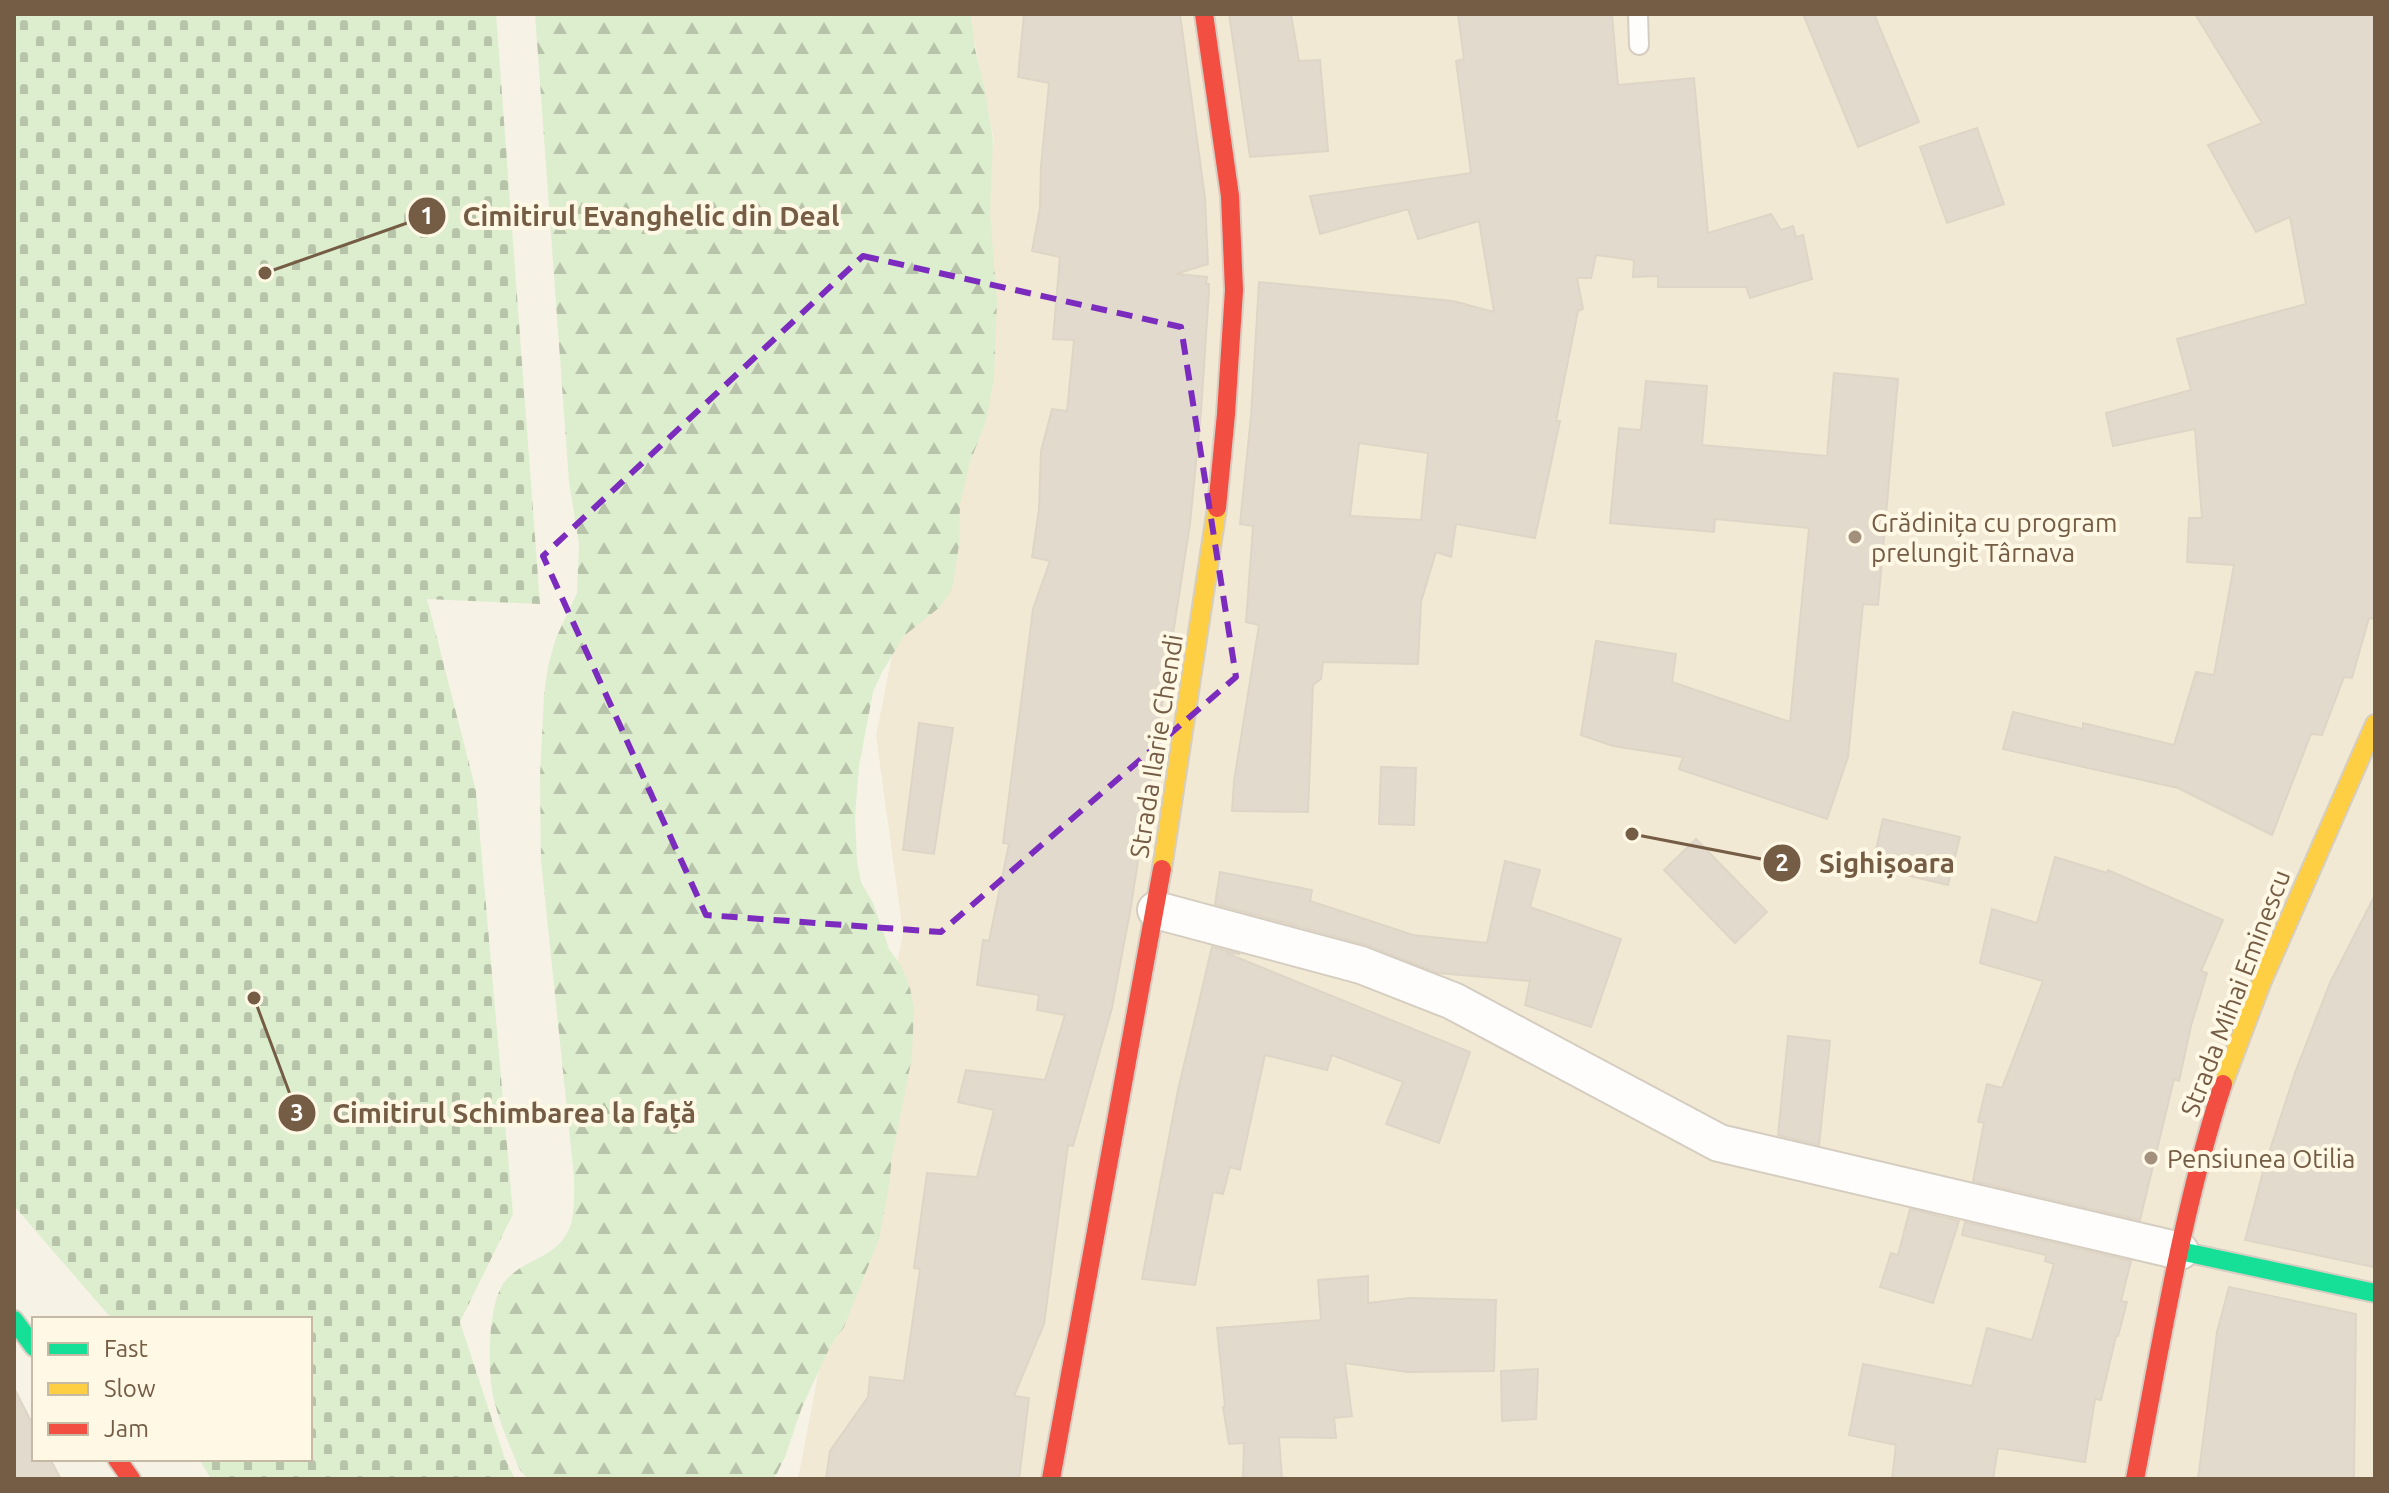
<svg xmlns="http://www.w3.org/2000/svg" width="2389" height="1493" font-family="Ubuntu,sans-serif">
  <defs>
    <pattern id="forest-firs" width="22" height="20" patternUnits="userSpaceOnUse" patternTransform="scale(2)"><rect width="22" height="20" fill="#ddeece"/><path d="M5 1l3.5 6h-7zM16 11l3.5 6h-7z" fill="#b8c4a9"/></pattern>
    <pattern id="cemetery-stones" width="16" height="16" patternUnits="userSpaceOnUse" patternTransform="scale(2)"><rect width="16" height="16" fill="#ddeece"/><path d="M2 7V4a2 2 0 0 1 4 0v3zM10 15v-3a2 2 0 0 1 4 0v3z" fill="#b8c4a9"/></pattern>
  </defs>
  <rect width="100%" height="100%" fill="#f6f2e5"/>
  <path fill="#f2e9d4" d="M969,14H2375V1479H798L903,933L876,736L994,141Z"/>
  <path fill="url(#forest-firs)" d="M535,14H971L975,49L985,90L993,141L990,213L997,301L994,378L986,421L970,462L960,504L959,545L952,589L940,607L904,636L882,672L873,692L859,766L855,816L857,861L861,882L873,903L889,949L902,967L910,988L914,1008L912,1057L892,1157L889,1185L879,1239L844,1327L831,1345L822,1364L802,1407L785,1457L774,1479H528L520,1470C510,1447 500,1424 494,1400C487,1373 487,1301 506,1280C515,1270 525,1265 537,1259C577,1239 574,1217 574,1177L541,860L540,777L544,695L548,666L556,638L577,593L579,544L569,482Z"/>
  <path fill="url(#cemetery-stones)" d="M14,14H496L540,604L427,599L476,791L513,1214L460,1322L505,1459L515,1479H211L199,1459H310V1319H112L14,1206Z"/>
  <path fill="#e2dacd" stroke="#dfd5c7" stroke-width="2" fill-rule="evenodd" d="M1024,14H1180L1205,198L1208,264L1176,274L1207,277L1206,284H1209V290L1201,412L1190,524L1131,906L1112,1008L1073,1146L1068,1145L1044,1324L1014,1396L1029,1398L1019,1479H826L830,1451L868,1397L870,1377L904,1381L920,1269L914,1268L927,1173L977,1177L994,1110L958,1102L966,1070L1045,1080L1065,1015L1037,1010L1039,995L977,985L983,940L989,941L1009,844L1003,843L1033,609L1050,561L1032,557L1039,509L1041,451L1052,409L1067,411L1074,340L1053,339L1060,257L1032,251L1040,208L1041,166L1049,83L1018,77Z
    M1229,14H1291L1299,61L1320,60L1328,151L1250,157Z
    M1458,14H1612L1618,85L1694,78L1708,233L1771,214L1781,230L1793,226L1796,237L1803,235L1812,279L1750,298L1746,287H1658V276L1633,277L1634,260L1596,255L1591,278H1577L1583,309L1578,311L1556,421H1560L1535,538L1456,524L1451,557L1436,552L1421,602L1418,664L1323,662L1321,679L1313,685L1308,812L1232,811L1234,781L1259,625L1246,622L1253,526L1240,524L1251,416L1259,282L1453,301L1494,312L1479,221L1418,239L1408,209L1320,234L1310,196L1471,173L1456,61L1464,59ZM1359,443L1428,453L1421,520L1350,516Z
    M1803,14H1874L1919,122L1858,147Z
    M2195,14H2375V619L2369,618L2352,678L2344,677L2322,735L2311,734L2272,835L2178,788L2003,749L2013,712L2083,729V723L2174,745L2196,672L2214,675L2234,565L2187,562L2189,518H2202L2195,429L2113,446L2106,413L2191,390L2177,339L2306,304L2290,217L2256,232L2208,145L2262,123Z
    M1977,128L2004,204L1947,223L1920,147Z
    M1834,373L1898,379L1878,605L1863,604L1848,757L1827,819L1679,769L1683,757L1613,746L1581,735L1596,641L1676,654L1672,682L1790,722L1809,528L1715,519L1714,532L1610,523L1619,428L1641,430L1646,381L1707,386L1702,445L1827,456Z
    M919,723L953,728L934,854L903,850Z
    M1381,767L1416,768L1414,825L1379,824Z
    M1883,819L1960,837L1948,885L1872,867Z
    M1696,839L1767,912L1735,943L1664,870Z
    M2055,857L2107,873L2108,870L2223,920L2201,971L2207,973L2191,1026L2179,1081L2174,1079L2140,1220L1973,1181L1984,1123L1978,1122L1987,1084L2002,1088L2043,981L1980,963L1992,909L2037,923Z
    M1505,861L1540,870L1530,907L1621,939L1591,1027L1525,1005L1530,981L1438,973L1367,945L1215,904L1220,872L1312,890L1310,901L1413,935L1487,943Z
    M2375,895V1265L2374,1267L2245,1240L2264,1168L2296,1070L2330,983Z
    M1212,947L1240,954L1226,953L1470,1052L1439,1143L1386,1124L1403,1082L1332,1055L1327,1070L1265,1055L1240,1170L1230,1167L1223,1194L1213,1192L1195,1285L1142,1279L1178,1090Z
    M1788,1036L1830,1041L1819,1145L1778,1135Z
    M1910,1209L1959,1221L1933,1303L1880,1287L1891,1253L1898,1255Z
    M1965,1222L2131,1261L2121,1301L2127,1302L2118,1336H2116L2101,1400L2095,1399L2085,1462L1998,1448L1993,1479H1892L1896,1445L1849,1435L1863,1364L1972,1386L1987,1328L2032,1340L2054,1264L2045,1261L2046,1255L1962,1235Z
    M1368,1276V1303L1410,1298L1496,1300L1494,1371L1407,1372L1345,1363L1352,1416L1334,1418L1336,1438L1279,1437L1282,1479H1243L1244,1443L1229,1444L1223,1407H1225L1217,1328L1321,1320L1318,1280Z
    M2229,1287L2356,1314L2354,1479H2198L2217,1332Z
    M1538,1369L1536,1419L1502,1421L1501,1371Z
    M14,1388L34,1427V1459H50L61,1479H14Z"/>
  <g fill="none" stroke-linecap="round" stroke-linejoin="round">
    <g stroke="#d5cdc0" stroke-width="22">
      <path id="lane" d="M1638,14L1639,45"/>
    </g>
    <g stroke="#d5cdc0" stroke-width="40">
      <path id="street" d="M1156,910L1361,965L1453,1001L1719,1143L2180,1251"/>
    </g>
    <g stroke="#d6cec2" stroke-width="22">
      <path id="fast" d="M2180,1251L2375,1293
        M14,1320L34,1347"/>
    </g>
    <g stroke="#d6cec2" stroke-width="22">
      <path id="slow" d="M1162,869L1217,508
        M2223,1084L2262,981L2375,724"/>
    </g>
    <g stroke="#d6cec2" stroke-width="22">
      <path id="jam" d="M1204,14L1230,196L1234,290L1226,414L1217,508
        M117,1459L131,1479
        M1051,1479L1162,869
        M2135,1479C2161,1346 2181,1213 2223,1084"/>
    </g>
    <use href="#lane" stroke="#fefdfb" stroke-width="18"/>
    <use href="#street" stroke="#fefdfb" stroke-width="36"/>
    <use href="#fast" stroke="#16e098" stroke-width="18"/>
    <use href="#slow" stroke="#ffcf43" stroke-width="18"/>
    <use href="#jam" stroke="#f24e42" stroke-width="18"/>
  </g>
  <path fill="none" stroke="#7b2cbf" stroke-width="6" stroke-dasharray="16 10" stroke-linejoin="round" d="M863,256L1181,327L1236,677L941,932L706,915L543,556Z"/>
  <g fill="#a2907d" stroke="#fff8e5" stroke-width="3">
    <circle cx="1855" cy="537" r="8"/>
    <circle cx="2151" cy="1158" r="8"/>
  </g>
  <g text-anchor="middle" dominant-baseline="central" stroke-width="8" stroke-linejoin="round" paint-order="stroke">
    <g font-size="26" fill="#745c45" stroke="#fff8e5" text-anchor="start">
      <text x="1871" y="522">Grădinița cu program<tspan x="1871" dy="30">prelungit Târnava</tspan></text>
      <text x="2167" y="1158">Pensiunea Otilia</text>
    </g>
    <g font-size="26" fill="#745c45" stroke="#fff8e5">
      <text transform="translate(1156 746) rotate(-81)">Strada Ilarie Chendi</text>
      <text transform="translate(2235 993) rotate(-69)">Strada Mihai Eminescu</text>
    </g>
  </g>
  <path fill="none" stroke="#745c45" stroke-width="3" d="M265 273L427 216M1632 834L1782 863M254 998L297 1113"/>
  <g fill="#745c45" stroke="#fff8e5" stroke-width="3">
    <circle cx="265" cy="273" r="8"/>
    <circle cx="1632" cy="834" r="8"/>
    <circle cx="254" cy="998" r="8"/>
    <circle cx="427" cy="216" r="20"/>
    <circle cx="1782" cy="863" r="20"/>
    <circle cx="297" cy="1113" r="20"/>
  </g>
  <g font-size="24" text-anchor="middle" font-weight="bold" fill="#fff">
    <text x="427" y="224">1</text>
    <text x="1782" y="871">2</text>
    <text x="297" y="1121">3</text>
  </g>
  <g font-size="28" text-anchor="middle" font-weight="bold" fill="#745c45" stroke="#fff8e5" stroke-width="8" stroke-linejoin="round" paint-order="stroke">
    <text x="651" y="226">Cimitirul Evanghelic din Deal</text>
    <text x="1887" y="873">Sighișoara</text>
    <text x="514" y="1123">Cimitirul Schimbarea la față</text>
  </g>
  <rect width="2389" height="1493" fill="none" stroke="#745c45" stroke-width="32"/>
  <rect x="32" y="1317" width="280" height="144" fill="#fff8e5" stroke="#c7baa5" stroke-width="2"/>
  <rect x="48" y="1343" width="40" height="12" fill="#16e098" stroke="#c7baa5" stroke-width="2"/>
  <text x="104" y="1357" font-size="24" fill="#745c45">Fast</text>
  <rect x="48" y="1383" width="40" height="12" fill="#ffcf43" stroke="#c7baa5" stroke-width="2"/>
  <text x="104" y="1397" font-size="24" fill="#745c45">Slow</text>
  <rect x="48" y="1423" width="40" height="12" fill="#f24e42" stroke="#c7baa5" stroke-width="2"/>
  <text x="104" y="1437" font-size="24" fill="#745c45">Jam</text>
</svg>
